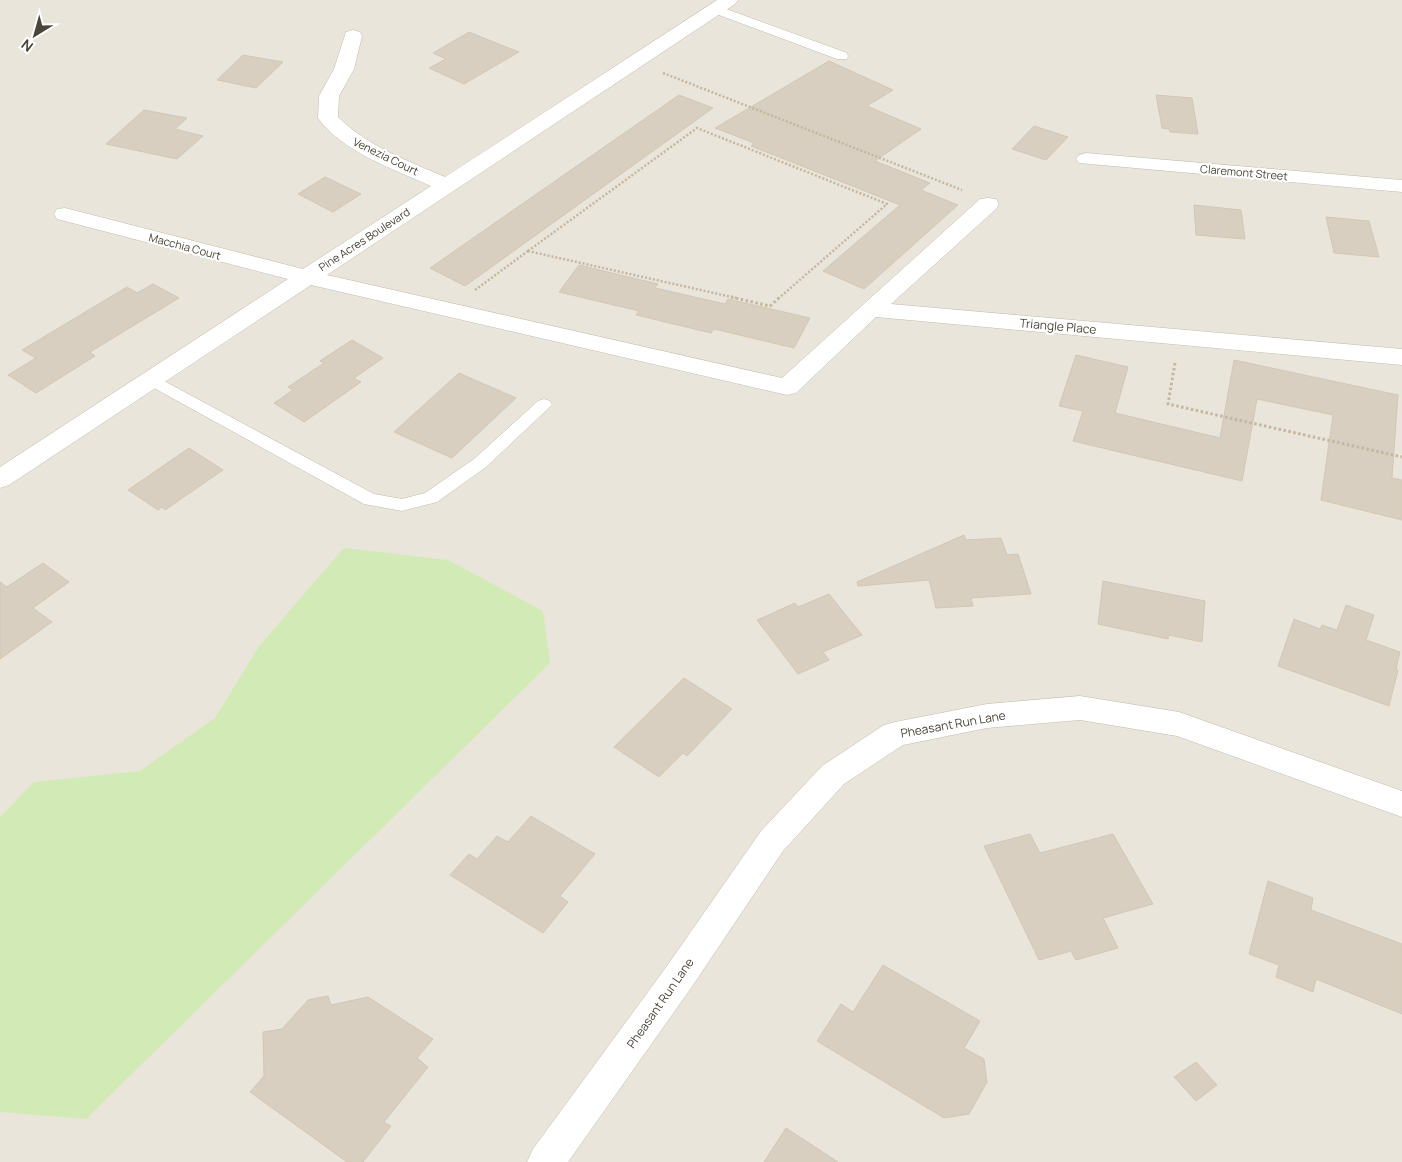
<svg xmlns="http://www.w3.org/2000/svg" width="1402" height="1162" font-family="Manrope,sans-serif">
  <rect width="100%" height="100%" fill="#f6f3ec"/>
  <path fill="#eae5da" d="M0,0H1402V1162H0Z"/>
  <path fill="#d2eab5" d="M344,548L448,560L543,611L550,663L86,1119L0,1112V817L34,782L140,771L215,718L259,646Z"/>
  <path fill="#d8cfc1" stroke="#d3c7b4" d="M469,32L519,52L464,84L429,68L446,59L433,53Z
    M243,55L283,62L256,88L217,80Z
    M829,61L893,90L867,106L921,129L875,161L930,183L921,190L958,205L864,289L823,271L900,205L751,146L754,143L715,128Z
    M679,95L713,108L465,286L430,268Z
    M1156,95L1192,98L1198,134L1170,132L1169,129L1162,128Z
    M144,110L187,118L175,129L203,136L177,159L106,144Z
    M1034,126L1068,137L1046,160L1012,149Z
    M325,177L361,194L333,212L298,194Z
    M1194,205L1241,210L1245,239L1196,235Z
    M1326,217L1369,221L1379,257L1334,253Z
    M579,265L658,284L655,288L725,304L728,299L810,318L794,348L714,329L711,333L636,315L639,311L559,292Z
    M153,284L179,298L90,352L95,356L36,393L8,375L36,358L22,350L127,287L137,293Z
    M352,340L383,358L354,378L361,382L304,422L274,403L293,390L288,387L324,363L320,361Z
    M1076,355L1128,367L1115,413L1220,438L1234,360L1398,395L1392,478L1402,480V520L1321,500L1333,415L1257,399L1242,481L1073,441L1083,411L1059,406Z
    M459,373L516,398L452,458L394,432Z
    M189,448L223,470L165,510L162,507L158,510L128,490Z
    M964,535L966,540L1001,538L1007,555L1018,554L1031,594L971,598L973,606L936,608L929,580L858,586L857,582Z
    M43,563L69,582L33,608L52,622L0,659V582L7,587Z
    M1103,581L1205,601L1202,642L1169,635L1168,639L1098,624Z
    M829,594L862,635L823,652L829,660L798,674L757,620L795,603L798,607Z
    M1346,605L1374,615L1366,640L1400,652L1396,669L1398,670L1389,706L1278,666L1294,619L1320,629L1322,625L1337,630Z
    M684,678L732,709L687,756L683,753L659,777L614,747Z
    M531,816L595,854L560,896L568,902L543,933L450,875L469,854L477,859L497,836L508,842Z
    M1030,834L1040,853L1113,834L1153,904L1103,918L1118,948L1076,960L1071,951L1039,960L984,846Z
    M1268,881L1313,898L1311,910L1402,944V1014L1316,979L1313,992L1276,977L1279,965L1249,954Z
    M883,965L980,1021L964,1048L984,1059L987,1082L969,1114L944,1118L817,1041L841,1004L853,1012Z
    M328,996L331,1005L368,997L433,1039L417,1058L428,1067L384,1122L391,1126L363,1162H347L250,1092L264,1076L263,1032L282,1029L308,1000Z
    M1196,1062L1217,1085L1196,1101L1174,1077Z
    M786,1128L838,1162H764Z"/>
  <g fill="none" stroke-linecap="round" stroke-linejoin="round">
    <g stroke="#c2bbae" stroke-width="1">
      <path id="lane" d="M715,5L847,53L848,56L847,59H837L711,12L709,9Z
        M151,374L374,494L402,499L425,493L474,459L538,401L544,399L550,401L552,405L486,467L437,502L402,511L364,504L145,383L143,379L145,375Z"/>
    </g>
    <g stroke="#c2bbae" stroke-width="1">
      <path id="street" d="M717,0H738L735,4L327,275L782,378L980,199L988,198L996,199L999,204L996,209L891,304L1402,349V365L876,317L796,393L787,395L311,285L9,485L0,488V467L288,279L57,219L54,214L57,209L65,208L303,269L431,186C395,170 341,151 318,118L319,96L334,69L346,32L353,30L360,32L362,36L354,69L339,96L338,117C367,146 408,161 445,177Z
        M1086,153L1402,180V192L1079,163L1076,159L1079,155Z
        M1080,696L1179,712L1402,791V817L1177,736L1080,720L987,728L903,745L844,784L783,851L691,988L568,1162H527L533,1149L667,966L761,831L822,766L884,725L895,722L987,704Z"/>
    </g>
    <path stroke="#c4b79f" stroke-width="2.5" stroke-dasharray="2 2" stroke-linecap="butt" d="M663,73L962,190
      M528,251L736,298
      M528,251L697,128L887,204L779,298
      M475,290L528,251"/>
    <path stroke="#c4b79f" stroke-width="3" stroke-dasharray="2.5 2.5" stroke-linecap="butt" d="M731,297L770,306L780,297
      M1175,363L1168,404L1402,457"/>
    <use href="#lane" fill="#fff" fill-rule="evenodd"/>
    <use href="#street" fill="#fff" fill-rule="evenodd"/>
  </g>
  <g text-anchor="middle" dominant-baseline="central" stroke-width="4.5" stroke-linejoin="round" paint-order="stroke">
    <g font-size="11" fill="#4b4439" stroke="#fff">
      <text transform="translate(386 156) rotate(26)">Venezia Court</text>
      <text transform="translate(1244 172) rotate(5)">Claremont Street</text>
      <text transform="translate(364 239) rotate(-33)">Pine Acres Boulevard</text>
      <text transform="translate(185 246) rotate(15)">Macchia Court</text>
    </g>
    <g font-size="12" fill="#4b4439" stroke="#fff">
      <text transform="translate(1058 326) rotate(5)">Triangle Place</text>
      <text transform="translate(953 724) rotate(-10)">Pheasant Run Lane</text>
      <text transform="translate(660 1003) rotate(-55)">Pheasant Run Lane</text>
    </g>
  </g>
  <g transform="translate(35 35) rotate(217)" stroke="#ffffff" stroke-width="4" paint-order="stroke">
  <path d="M0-4L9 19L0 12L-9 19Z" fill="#4b4439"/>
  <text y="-8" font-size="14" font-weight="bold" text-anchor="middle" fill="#4b4439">N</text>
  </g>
</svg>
